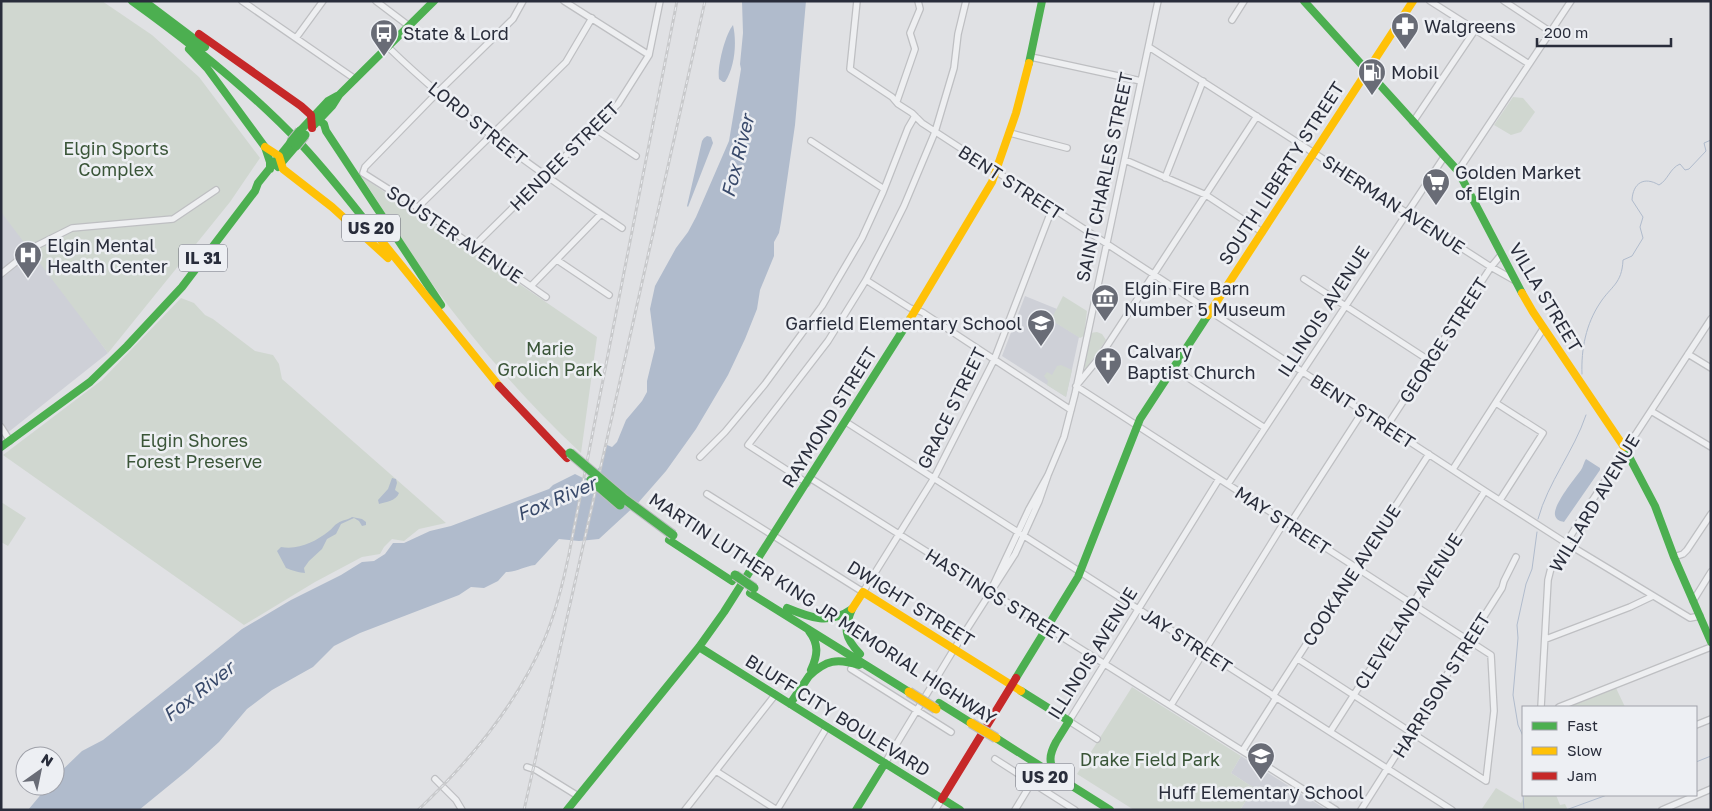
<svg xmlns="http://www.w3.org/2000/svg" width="1712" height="811" font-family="'Golos Text',sans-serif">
  <rect width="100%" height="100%" fill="#e0e1e4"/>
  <path fill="#ced0d7" d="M1,206L108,353L1,438Z
    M1025,296L1057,309L1052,320L1079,337L1066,397L1002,356Z
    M1241,756L1327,810H1240L1254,788L1231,773Z"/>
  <path fill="#d0d7d0" d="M1,1H102L152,35L199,77L260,158L230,202L108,353L1,212Z
    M1513,97L1523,98L1535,112L1521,132L1511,135L1494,125Z
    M361,176L597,337L581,453C525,401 475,343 430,281C406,247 384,211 361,176Z
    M1063,296L1087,311L1084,336L1080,338L1051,320Z
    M181,298L194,303L205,315L213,319L255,351L273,355L279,364L282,379L446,523L419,529L404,541L392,539L384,547L380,554L362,557L315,582L244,625L3,455L102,380Z
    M1097,332L1102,334L1106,340L1084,372L1090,333Z
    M1061,365L1072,370L1066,397L1047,385L1048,381L1044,376L1047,372L1052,375L1057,366Z
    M1,502L26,518L8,546L1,542Z
    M1132,687L1241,756L1231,773L1254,788L1240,810H1134L1077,774Z
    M1616,688L1625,707H1568Z
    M1496,788L1521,803L1525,795H1556L1560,805L1565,804L1568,810H1481Z"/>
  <path fill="#b0bbcc" d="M742,1H806L795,125L781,222L779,233L774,242V256L760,290L757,309L745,339L728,375L696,429L666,471L638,503L599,539L579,541L559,539L535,565C525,566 517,572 506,572L498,581L484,588L471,587L459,595L360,633L334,646L313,667L272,690L247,709L219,742L188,770L139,810H28L48,786H55V777L82,751L103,740L242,629L291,600L341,575L362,562L374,561L385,554L393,543H404L430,531L451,526L525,498L549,489L553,485L575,474L583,478H587L601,466L607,445L612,447L617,442L626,420L642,401L647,392V381L655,348L650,309L655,286L676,248L688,232L696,217L729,141L741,69L740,64L743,33Z
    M733,25C737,42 735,67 725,82H723L719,79C717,67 725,35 733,25Z
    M707,136L711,137L713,143L688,207L687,206L702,141L704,138Z
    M1586,459L1600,468V470L1564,522C1560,521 1556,520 1555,515C1553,505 1575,478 1581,470C1583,467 1584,462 1586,459Z
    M392,478L396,479L397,483L395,490L399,493C396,501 386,502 379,504L378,500L388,489Z
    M352,517L362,519L366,522V525L362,526L359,521L354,518L341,524L336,534L327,539L322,549L309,561L304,568L305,573C300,573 291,570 286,568L277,551L281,547C299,550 315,542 329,531C332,529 334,525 338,523C342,520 348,520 352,517Z"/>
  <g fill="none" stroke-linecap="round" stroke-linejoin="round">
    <path stroke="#b0bbcc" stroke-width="1" d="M1711,129V130
      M1582,374C1581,349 1586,324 1600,303C1611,286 1622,284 1623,260L1632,256L1643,238L1640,227L1643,217L1632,200C1633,183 1644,176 1659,185C1668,180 1670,168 1680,164L1685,170L1689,169L1706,151L1704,143L1711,140
      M1538,519C1548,482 1574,451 1586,415
      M1523,736L1518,725L1513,695L1518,638L1517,625L1526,584L1532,569L1537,532
      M1696,762L1711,756
      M1523,779V783
      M1523,795L1524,810
      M1566,810L1607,795"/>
    <g stroke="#bebfc2" stroke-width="8">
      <path id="street" d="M242,1L355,79
        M376,1L409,26
        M523,1L513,19L438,92L365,167L363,173L423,211L546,297
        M564,1L649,55
        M857,1L850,69L892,97L898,104L912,113L922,123L1485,491L1566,543L1690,618L1700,616
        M1430,1L1529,64
        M1504,1L1551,32
        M1232,20L1244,1
        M296,38L323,1
        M388,47C459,116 540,173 622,228
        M1149,47L1491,267L1514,280
        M1031,57L1141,81
        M897,101L915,49L910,33L920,9L918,1
        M1257,116L1099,358L1076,386L1491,655L1494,711L1486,781L1298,659
        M1413,122L1475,30
        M594,128L636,156
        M1010,133L1067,148
        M811,141L884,189
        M1125,160L1206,195L1262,232
        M1458,171L1571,1
        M1165,178L1203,81
        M417,208L566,62L592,18
        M474,246L618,104L649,55L660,1
        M557,260L609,295
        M1,274L36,246L72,228L173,219L216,190
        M1304,279L1430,361
        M866,280L910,308L922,312L1071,410
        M531,286L601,214
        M1688,354L1711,368
        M1173,368L1265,428
        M1496,403L1543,433L1500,500
        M1651,411L1711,447
        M846,422L1452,810
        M1387,426L1491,267L1501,255
        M1,427L10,441
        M700,457L725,432L765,384L822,306L862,238L883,192L908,128L915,116
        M1453,469L1543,329
        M1048,475L1064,437L1075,394L1158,1
        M810,478L1336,810
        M807,483L748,445L828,341L866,280L890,234L904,206L935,132L954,68L958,34L966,1
        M1228,484L1444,157
        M707,494L863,592L934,478L994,360L1052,209
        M1290,524L1363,411
        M1674,557L1683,554L1687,550L1711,514
        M1693,601L1711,572
        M1546,639L1630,607L1653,596
        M851,669L951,732
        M1273,696L1429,454
        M1171,705L1285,521
        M1541,707L1548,580L1551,568L1592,501L1711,319
        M1559,707L1711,647
        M1696,725L1711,719
        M1330,732L1485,491
        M1097,739L1069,721L1219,479
        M1243,750L1276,698
        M995,759L1075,810
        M885,763L951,654L1015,554L1039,501L1048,475L1029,509L990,592
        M527,767L536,770L578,796
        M716,771L777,810
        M435,779L456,800L462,810
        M685,810L775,695
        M777,810L827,727
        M935,810L942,799
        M1015,810L1032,782
        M1361,810L1502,588L1504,581L1516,557
        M1662,810L1711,789"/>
    </g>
    <use href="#street" stroke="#eeeff1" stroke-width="5.5"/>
    <path stroke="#4caf50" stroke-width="8" d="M132,1C192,44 250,90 301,144C324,169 346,196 367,223
      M144,1L205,47
      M1304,1L1458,171L1522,293
      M189,49L207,68L265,147L270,162V169
      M1029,63L1042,1
      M318,120L324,124L326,131L441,305
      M314,125L332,106L339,95L434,1
      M300,131L328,101L337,96
      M278,167L296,146
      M1,447L90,382L127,346L182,287L255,191L258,183L291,142
      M1624,447L1655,506L1674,557L1711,642
      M669,540L732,581
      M750,593L909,692
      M787,608C811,618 829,625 852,609
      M852,609C843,630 845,638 860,654
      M809,631C819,644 818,655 811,670
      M699,647L960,810
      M809,676C826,660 837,658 859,665
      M1016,678L1078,577L1140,419L1208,315
      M1021,691L1069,721L1056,742
      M939,703L971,723
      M790,704L809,676
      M996,738L1110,810
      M1056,742C1049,755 1048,763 1057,775
      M567,810L699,647L724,612L910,319
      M856,810L885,763"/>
    <path stroke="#ffc107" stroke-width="8" d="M265,147L279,156L283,169L332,207L388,258
      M367,223L499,386
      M1522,293L1533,312L1624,447
      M1208,315L1413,1
      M910,319L992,182L1016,113L1029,63
      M852,609L863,592L1021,691"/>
    <path stroke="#c62828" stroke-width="8" d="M199,34L301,106L311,115L312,128
      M499,386L567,458
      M942,799L1016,678"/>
    <g stroke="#c8c9cb" stroke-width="3">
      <path id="rail" d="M418,810C470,761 517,705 545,638C556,611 563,583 569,554L677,1
        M524,810L705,1"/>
    </g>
    <use href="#rail" stroke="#edeff3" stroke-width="1" stroke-dasharray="4" stroke-linecap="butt"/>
    <g stroke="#bcbec1" stroke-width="11" stroke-linecap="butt">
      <path id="fast-bridge" d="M291,142L300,131
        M296,146L305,135
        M570,453L623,498L673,535
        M591,480L620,505
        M735,575L754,588"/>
    </g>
    <g stroke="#bcbec1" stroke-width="11" stroke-linecap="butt">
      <path id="slow-bridge" d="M909,692L936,709
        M971,723L996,738"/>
    </g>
    <use href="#fast-bridge" stroke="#4caf50" stroke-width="9"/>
    <use href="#slow-bridge" stroke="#ffc107" stroke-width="9"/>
  </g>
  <defs>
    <g id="pharmacy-pin" transform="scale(1.4375)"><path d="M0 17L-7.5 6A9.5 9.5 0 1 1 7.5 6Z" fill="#696c76" stroke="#edeff3"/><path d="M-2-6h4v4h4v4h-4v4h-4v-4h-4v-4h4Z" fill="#fff"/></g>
    <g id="bus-pin" transform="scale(1.4375)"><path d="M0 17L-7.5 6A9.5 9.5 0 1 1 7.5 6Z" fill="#696c76" stroke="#edeff3"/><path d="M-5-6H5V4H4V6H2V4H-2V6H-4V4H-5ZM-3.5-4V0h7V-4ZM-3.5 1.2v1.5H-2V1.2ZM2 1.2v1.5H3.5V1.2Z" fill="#fff"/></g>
    <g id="fuel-pin" transform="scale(1.4375)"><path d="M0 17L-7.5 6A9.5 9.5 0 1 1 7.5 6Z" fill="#696c76" stroke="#edeff3"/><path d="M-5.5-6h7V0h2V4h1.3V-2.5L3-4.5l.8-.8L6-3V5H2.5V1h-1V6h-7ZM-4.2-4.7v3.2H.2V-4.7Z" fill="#fff"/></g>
    <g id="supermarket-pin" transform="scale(1.4375)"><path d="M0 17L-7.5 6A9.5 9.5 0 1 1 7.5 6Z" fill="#696c76" stroke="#edeff3"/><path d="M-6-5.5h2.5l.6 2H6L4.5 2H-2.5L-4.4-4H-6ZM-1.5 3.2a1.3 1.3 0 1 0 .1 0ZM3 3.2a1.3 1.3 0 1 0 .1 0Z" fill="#fff"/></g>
    <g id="hospital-pin" transform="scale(1.4375)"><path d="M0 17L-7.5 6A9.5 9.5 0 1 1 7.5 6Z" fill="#696c76" stroke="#edeff3"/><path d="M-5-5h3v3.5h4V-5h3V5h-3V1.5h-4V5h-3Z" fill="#fff"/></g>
    <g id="museum-pin" transform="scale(1.4375)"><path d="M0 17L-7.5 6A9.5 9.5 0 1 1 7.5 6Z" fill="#696c76" stroke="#edeff3"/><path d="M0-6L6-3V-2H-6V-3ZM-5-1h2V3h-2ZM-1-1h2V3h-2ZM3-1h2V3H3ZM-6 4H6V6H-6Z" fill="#fff"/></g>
    <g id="school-pin" transform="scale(1.4375)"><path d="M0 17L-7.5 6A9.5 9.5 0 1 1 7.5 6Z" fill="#696c76" stroke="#edeff3"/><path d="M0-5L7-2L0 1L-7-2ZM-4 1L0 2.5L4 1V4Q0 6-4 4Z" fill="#fff"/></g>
    <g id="church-pin" transform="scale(1.4375)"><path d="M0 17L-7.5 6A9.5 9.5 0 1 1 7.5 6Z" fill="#696c76" stroke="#edeff3"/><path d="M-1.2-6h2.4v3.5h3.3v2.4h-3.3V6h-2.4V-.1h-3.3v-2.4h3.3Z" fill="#fff"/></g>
  </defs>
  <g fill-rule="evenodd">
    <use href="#pharmacy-pin" x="1405" y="26"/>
    <use href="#bus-pin" x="384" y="33"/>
    <use href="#fuel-pin" x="1372" y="72"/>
    <use href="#supermarket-pin" x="1436" y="182"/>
    <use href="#hospital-pin" x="28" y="255"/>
    <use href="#museum-pin" x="1105" y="298"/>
    <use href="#school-pin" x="1041" y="323"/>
    <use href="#church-pin" x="1108" y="361"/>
    <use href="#school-pin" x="1261" y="756"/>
  </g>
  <g text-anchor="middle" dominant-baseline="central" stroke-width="5" stroke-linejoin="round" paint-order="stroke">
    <g fill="#edeff3" stroke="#646772" stroke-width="1">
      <rect x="342" y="214.5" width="58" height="27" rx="4"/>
      <rect x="179" y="244.5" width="48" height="27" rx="4"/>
      <rect x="1016" y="763.5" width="58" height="27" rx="4"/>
    </g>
    <g font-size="16" font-weight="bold" fill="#292d3b">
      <text x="371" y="228">US 20</text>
      <text x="203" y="258">IL 31</text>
      <text x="1045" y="777">US 20</text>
    </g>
    <g font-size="18" fill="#292d3b" stroke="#edeff3" text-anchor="start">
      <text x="1424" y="26">Walgreens</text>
      <text x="403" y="33">State &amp; Lord</text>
      <text x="1391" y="72">Mobil</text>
      <text x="1455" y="172">Golden Market<tspan x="1455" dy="21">of Elgin</tspan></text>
      <text x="47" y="245">Elgin Mental<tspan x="47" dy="21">Health Center</tspan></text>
      <text x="1124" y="288">Elgin Fire Barn<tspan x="1124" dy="21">Number 5 Museum</tspan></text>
      <text x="1022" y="323" text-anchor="end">Garfield Elementary School</text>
      <text x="1127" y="351">Calvary<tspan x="1127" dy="21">Baptist Church</tspan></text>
      <text x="1261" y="792" text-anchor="middle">Huff Elementary School</text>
    </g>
    <g font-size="18" fill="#292d3b" stroke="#edeff3">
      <text transform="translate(478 123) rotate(39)">LORD STREET</text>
      <text transform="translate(564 156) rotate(-45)">HENDEE STREET</text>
      <text transform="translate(1281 173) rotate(-57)">SOUTH LIBERTY STREET</text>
      <text transform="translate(1104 177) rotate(-78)">SAINT CHARLES STREET</text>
      <text transform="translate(1011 182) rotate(33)">BENT STREET</text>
      <text transform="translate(1394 204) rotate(33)">SHERMAN AVENUE</text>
      <text transform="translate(455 234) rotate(34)">SOUSTER AVENUE</text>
      <text transform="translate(1546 297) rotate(59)">VILLA STREET</text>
      <text transform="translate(1323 311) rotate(-57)">ILLINOIS AVENUE</text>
      <text transform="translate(1443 340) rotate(-57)">GEORGE STREET</text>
      <text transform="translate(951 408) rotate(-64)">GRACE STREET</text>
      <text transform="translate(1363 411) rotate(33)">BENT STREET</text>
      <text transform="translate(829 417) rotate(-58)">RAYMOND STREET</text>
      <text transform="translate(1594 503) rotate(-59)">WILLARD AVENUE</text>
      <text transform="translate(1283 520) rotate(33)">MAY STREET</text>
      <text transform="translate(1351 575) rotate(-57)">COOKANE AVENUE</text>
      <text transform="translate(997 596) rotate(32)">HASTINGS STREET</text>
      <text transform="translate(911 603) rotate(32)">DWIGHT STREET</text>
      <text transform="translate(823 608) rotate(33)">MARTIN LUTHER KING JR MEMORIAL HIGHWAY</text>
      <text transform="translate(1408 611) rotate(-57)">CLEVELAND AVENUE</text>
      <text transform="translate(1187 640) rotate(33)">JAY STREET</text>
      <text transform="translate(1092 653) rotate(-58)">ILLINOIS AVENUE</text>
      <text transform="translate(1441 685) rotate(-58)">HARRISON STREET</text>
      <text transform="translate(838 715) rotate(32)">BLUFF CITY BOULEVARD</text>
    </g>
    <g font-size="18" fill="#3a5538" stroke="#edeff3">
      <text x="116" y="148">Elgin Sports<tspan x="116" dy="21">Complex</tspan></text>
      <text x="550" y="348">Marie<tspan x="550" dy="21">Grolich Park</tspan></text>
      <text x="194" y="440">Elgin Shores<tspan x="194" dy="21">Forest Preserve</tspan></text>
      <text x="1150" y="759">Drake Field Park</text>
    </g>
    <g font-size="19" font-style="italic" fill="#38496a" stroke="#edeff3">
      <text transform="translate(737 156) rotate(-76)">Fox River</text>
      <text transform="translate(556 498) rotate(-23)">Fox River</text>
      <text transform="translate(198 691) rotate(-38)">Fox River</text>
    </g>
  </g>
  <rect width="1712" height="811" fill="none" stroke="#292d3b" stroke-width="5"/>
  <rect x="1522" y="706" width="175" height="90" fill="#edeff3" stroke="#9fa1a9"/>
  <rect x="1532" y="722" width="25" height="8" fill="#4caf50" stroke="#9fa1a9"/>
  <text x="1567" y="731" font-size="15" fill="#292d3b">Fast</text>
  <rect x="1532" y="747" width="25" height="8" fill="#ffc107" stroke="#9fa1a9"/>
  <text x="1567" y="756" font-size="15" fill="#292d3b">Slow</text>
  <rect x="1532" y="772" width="25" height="8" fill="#c62828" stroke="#9fa1a9"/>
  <text x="1567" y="781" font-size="15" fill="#292d3b">Jam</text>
  <g transform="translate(40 771) rotate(33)"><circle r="24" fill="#edeff3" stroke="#9fa1a9"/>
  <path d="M0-4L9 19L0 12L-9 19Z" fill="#696c76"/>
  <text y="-8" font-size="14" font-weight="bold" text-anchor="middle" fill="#292d3b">N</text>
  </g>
  <path d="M1537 38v8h134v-8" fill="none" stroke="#292d3b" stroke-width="2.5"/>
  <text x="1544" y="38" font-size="15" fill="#292d3b" stroke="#edeff3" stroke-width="4" paint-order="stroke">200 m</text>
</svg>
